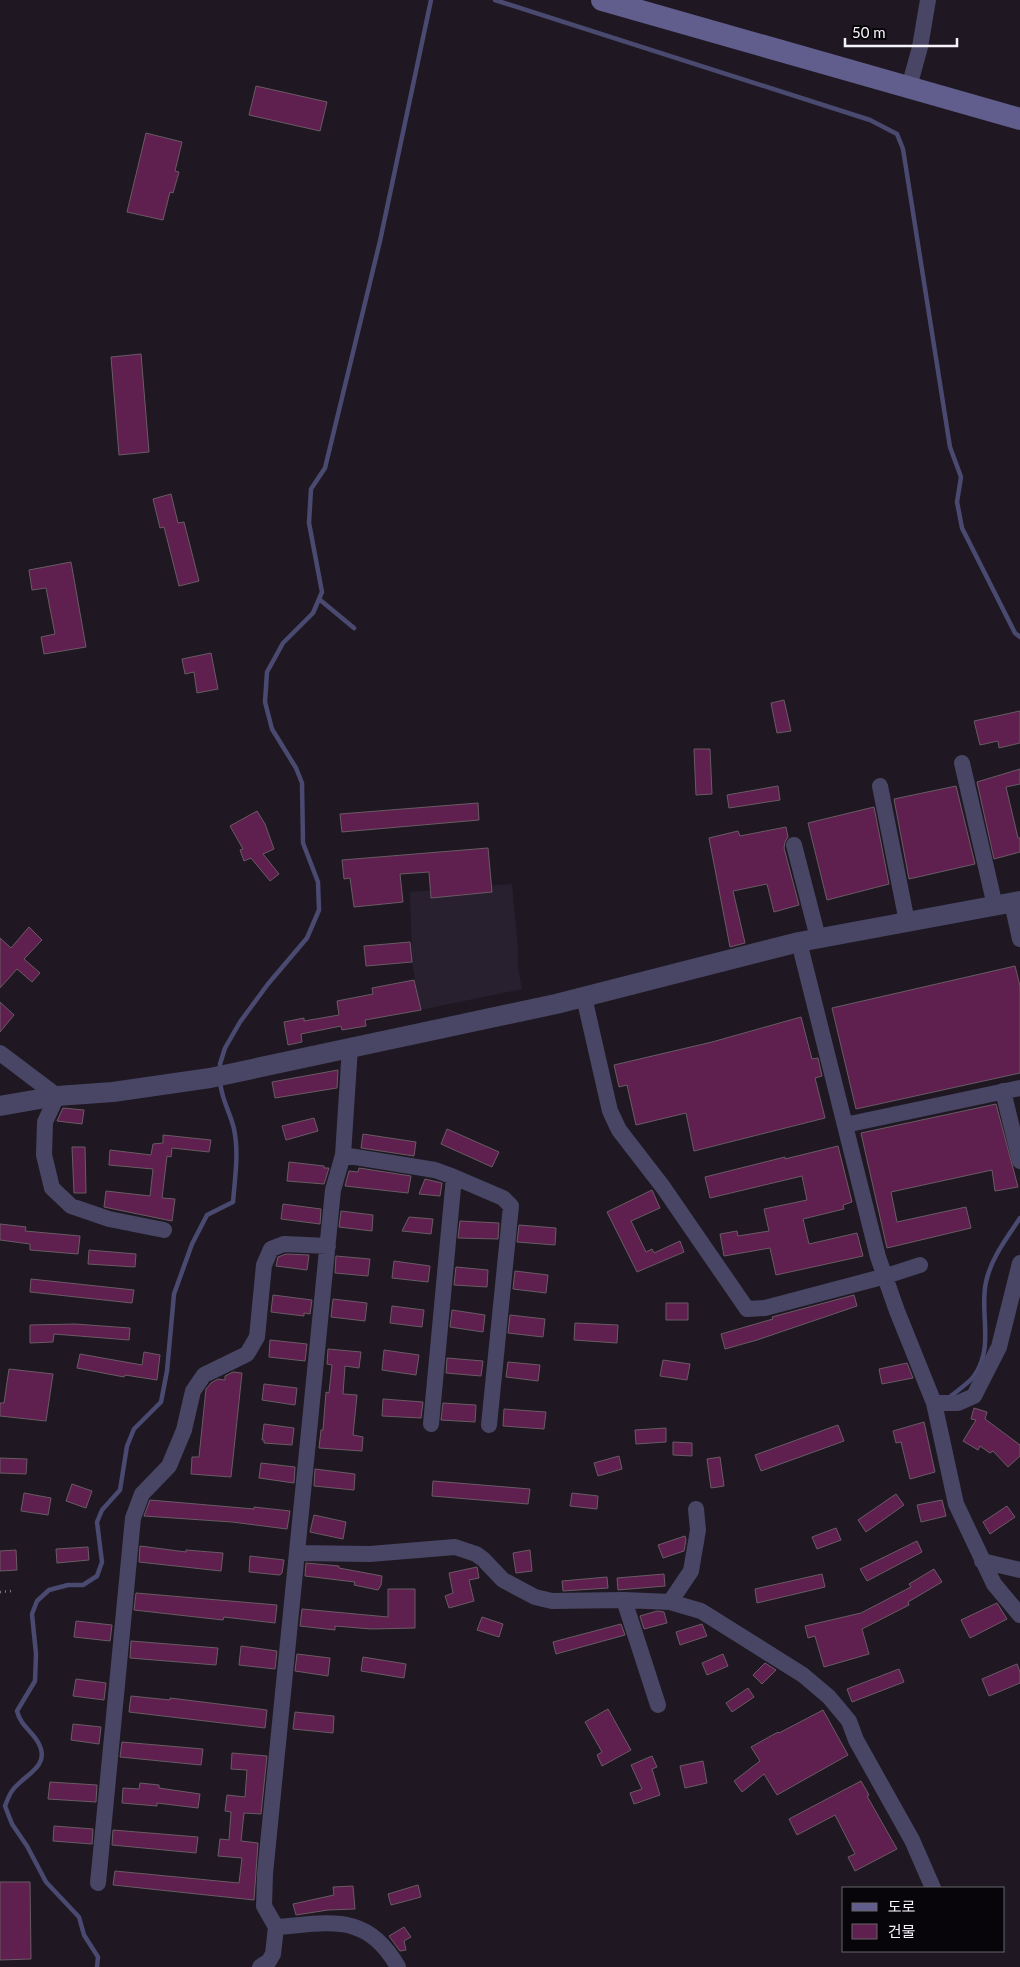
<svg xmlns="http://www.w3.org/2000/svg" width="1020" height="1967" font-family="Lato,'Noto Sans KR',sans-serif">
  <rect width="100%" height="100%" fill="#1f1822"/>
  <path fill="#29202f" d="M512,884L518,949V969L522,989L420,1010L412,962L410,892Z"/>
  <g fill="none" stroke-linecap="round" stroke-linejoin="round">
    <path stroke="#4a4970" stroke-width="4.5" d="M495,0L870,120L897,134L903,149L950,447L961,477L957,502L962,528L1015,633L1020,637
      M319,599L354,628
      M220,1070V1064L225,1048L240,1022L268,984L307,938L319,910L318,882L303,843L302,783L296,768L272,729L265,702L267,672L283,643L313,613L322,592L309,523L311,489L325,468L380,241L431,0
      M951,1396C958,1390 969,1383 974,1376C995,1347 979,1312 986,1282C991,1258 1007,1238 1020,1218
      M97,1967L98,1957L84,1935L79,1917L46,1882L27,1846L12,1824L5,1806C7,1801 9,1795 12,1791C22,1776 51,1767 39,1744C32,1730 21,1727 17,1711L35,1681L36,1654L32,1614L37,1601L49,1590L68,1585H83L97,1576L102,1562L97,1522L102,1510L120,1490L127,1446L134,1429L161,1402L167,1371L174,1294L192,1244L207,1215L233,1202C235,1177 239,1153 234,1129C230,1111 221,1100 220,1080"/>
  </g>
  <path fill="#5f1f4f" stroke="#695b64" d="M256,86L327,102L320,131L249,115Z
    M146,133L182,142L175,171L179,172L173,193L170,192L163,220L127,212Z
    M141,354L149,452L119,455L111,357Z
    M171,494L178,523L184,522L199,581L179,586L164,527L160,528L153,499Z
    M71,562L86,647L44,654L41,637L55,634L46,588L32,590L29,570Z
    M211,653L218,689L197,693L194,672L185,674L182,659Z
    M784,700L791,731L777,733L771,703Z
    M1020,711V743L999,748L998,741L980,745L974,721Z
    M694,749H710L712,794L696,795Z
    M1020,769V784L1006,787L1018,838H1020V852L994,859L977,782Z
    M778,786L780,800L729,808L727,795Z
    M956,786L975,864L909,879L894,799Z
    M478,803L479,820L342,832L340,814Z
    M874,807L889,884L827,900L808,823Z
    M257,811L265,824L274,849L263,854L279,874L270,881L251,858L244,861L240,850L243,849L230,826Z
    M786,827L788,837L785,842L784,848L799,905L774,912L767,884L733,891L745,943L730,947L709,838L738,831L740,836Z
    M488,848L492,892L431,898L429,872L400,874L403,902L354,907L350,878L344,879L342,860Z
    M29,927L42,940L24,959L40,973L32,982L17,969L0,988V938L11,948Z
    M410,942L412,962L366,966L364,946Z
    M1015,966L1020,986V1073L856,1109L832,1008Z
    M414,980L421,1010L365,1020L366,1026L342,1030L341,1026L301,1034L302,1042L288,1045L284,1022L304,1018V1021L339,1015L337,1001L373,994L372,988Z
    M0,1002L14,1015L0,1032Z
    M801,1017L812,1059L818,1058L822,1076L815,1078L825,1118L694,1151L686,1113L636,1125L627,1085L619,1087L614,1065L712,1042Z
    M338,1070L337,1088L275,1098L272,1082Z
    M996,1104L1018,1187L995,1191L992,1170L891,1192L897,1222L966,1207L971,1228L887,1248L861,1133Z
    M63,1108L84,1110L82,1124L57,1121Z
    M314,1118L318,1131L286,1140L282,1126Z
    M447,1129L499,1152L492,1167L441,1144Z
    M363,1134L416,1142L414,1156L361,1148Z
    M163,1135L211,1140L209,1152L172,1148L171,1157L167,1156L162,1198L175,1199L172,1221L104,1207L106,1191L150,1196L153,1169L109,1165L110,1150L151,1155L153,1144L163,1143Z
    M838,1146L852,1202L843,1205L844,1209L803,1219L809,1244L857,1233L863,1256L776,1275L770,1248L724,1256L720,1234L737,1231L738,1236L769,1231L764,1209L807,1200L802,1176L710,1198L705,1177L785,1157V1159Z
    M72,1147H85L86,1193H74Z
    M289,1162L324,1166V1168H329L324,1184L287,1181Z
    M359,1168L411,1176L408,1193L345,1186L349,1171L358,1172Z
    M425,1179L442,1183L440,1196L419,1194Z
    M652,1190L660,1208L631,1221L646,1252L652,1249L654,1253L680,1241L684,1252L637,1272L607,1212Z
    M283,1204L321,1209L320,1224L281,1219Z
    M341,1211L373,1215L372,1231L339,1227Z
    M409,1217L433,1219L431,1234L402,1231Z
    M460,1221L499,1223L498,1239L458,1238Z
    M0,1224L26,1227L25,1231L80,1236L78,1254L30,1250V1244L0,1240Z
    M519,1225L556,1228L555,1245L517,1242Z
    M89,1250L136,1254L135,1267L88,1264Z
    M286,1254L309,1255L307,1270L276,1266L278,1257Z
    M336,1256L370,1259L368,1276L335,1273Z
    M394,1261L430,1266L428,1282L392,1278Z
    M456,1267L488,1270L487,1287L454,1285Z
    M515,1271L548,1275L546,1293L513,1289Z
    M31,1279L134,1290L132,1303L30,1292Z
    M273,1295L312,1300L310,1314L304,1313V1316L271,1312Z
    M854,1295L857,1306L757,1340L725,1349L721,1334L773,1319L772,1317L783,1314Z
    M333,1299L367,1303L365,1321L331,1317Z
    M666,1303H688V1320H666Z
    M392,1306L424,1310L422,1327L390,1323Z
    M452,1310L485,1315L483,1332L450,1327Z
    M510,1315L545,1319L543,1337L508,1333Z
    M575,1323L618,1325L617,1343L574,1340Z
    M75,1324L130,1328L129,1340L54,1334L53,1342L30,1343V1325Z
    M270,1340L307,1344L305,1361L269,1357Z
    M328,1349L361,1352L359,1368L345,1366L343,1394L357,1395L353,1435L363,1437L362,1451L319,1448L321,1430H323L326,1392L329,1393L332,1365L327,1364Z
    M384,1350L419,1355L416,1375L382,1370Z
    M144,1352L160,1355L157,1380L125,1375L124,1377L77,1368L80,1354L142,1365Z
    M447,1358L483,1361L481,1376L446,1373Z
    M663,1360L690,1364L687,1380L660,1376Z
    M508,1362L540,1365L538,1381L506,1377Z
    M907,1363L913,1378L882,1384L879,1369Z
    M9,1369L53,1374L46,1421L0,1416V1403H4Z
    M233,1372L242,1373L231,1477L191,1474L192,1457H199L206,1389L211,1383L218,1379L225,1380V1376Z
    M264,1384L297,1388L295,1405L262,1400Z
    M383,1399L423,1402L421,1418L382,1416Z
    M443,1403L476,1405L475,1422L441,1420Z
    M974,1408L987,1412L985,1419L1020,1445V1456L1008,1467L993,1451L990,1453L980,1446L978,1450L963,1441L976,1420L971,1419Z
    M504,1409L546,1412L544,1429L503,1426Z
    M924,1422L935,1472L910,1479L901,1442L896,1443L893,1431Z
    M264,1424L294,1428L292,1445L264,1443V1440H262Z
    M838,1425L844,1441L761,1471L755,1455Z
    M666,1428V1442L636,1444L635,1430Z
    M673,1442L692,1443V1456L673,1455Z
    M619,1456L622,1469L598,1476L594,1463Z
    M720,1457L724,1486L711,1488L707,1459Z
    M0,1458L27,1459L26,1474L0,1473Z
    M261,1463L295,1467L294,1483L259,1478Z
    M315,1469L355,1474L354,1490L314,1486Z
    M433,1481L530,1489L528,1504L432,1496Z
    M72,1484L92,1491L86,1508L66,1501Z
    M24,1493L51,1498L48,1515L21,1511Z
    M572,1493L598,1496L597,1509L570,1506Z
    M896,1494L904,1505L866,1532L858,1520Z
    M150,1500L254,1509V1507L290,1511L287,1529L232,1522L144,1516Z
    M942,1500L946,1516L921,1522L917,1505Z
    M1007,1506L1015,1517L990,1534L983,1522Z
    M314,1515L346,1522L343,1539L310,1532Z
    M836,1528L841,1540L817,1549L812,1537Z
    M685,1536L686,1540L684,1551L663,1558L658,1545Z
    M917,1541L922,1552L867,1581L860,1569Z
    M140,1546L186,1552V1550L223,1553L221,1571L139,1562Z
    M88,1547L89,1560L57,1563L56,1549Z
    M16,1550L17,1570L0,1571V1551Z
    M530,1550L532,1571L516,1573L513,1553Z
    M250,1556L284,1560L282,1573L280,1575L249,1572Z
    M306,1563L339,1566V1568L382,1576L381,1585L378,1590L354,1585L355,1582L305,1576Z
    M477,1567L479,1578L469,1580L474,1601L449,1608L445,1596L453,1593L449,1573Z
    M934,1569L942,1582L908,1602L909,1605L862,1629L869,1654L824,1667L815,1636L808,1638L805,1626L861,1613L911,1587L909,1584Z
    M664,1574L665,1586L618,1590L617,1578Z
    M822,1574L825,1587L757,1603L755,1589Z
    M607,1577L608,1588L563,1591L562,1581Z
    M388,1589H415V1628L371,1629L335,1626V1630L300,1626L302,1609L388,1617Z
    M136,1593L277,1605L275,1623L224,1617L223,1620L134,1610Z
    M997,1603L1007,1619L970,1638L961,1620Z
    M657,1611L664,1612L667,1623L644,1629L640,1616Z
    M482,1617L503,1624L499,1637L477,1630Z
    M76,1621L112,1625L110,1641L74,1637Z
    M621,1624L625,1635L556,1654L553,1642Z
    M702,1624L707,1636L680,1645L676,1632Z
    M131,1641L218,1648L216,1665L130,1658Z
    M241,1646L277,1651L275,1669L239,1665Z
    M297,1654L330,1658L328,1676L295,1671Z
    M723,1654L728,1666L707,1675L702,1663Z
    M363,1657L406,1664L404,1678L361,1671Z
    M765,1663L776,1670L762,1684L753,1675Z
    M1017,1664L1020,1672V1683L989,1696L982,1679Z
    M899,1669L904,1682L852,1702L847,1689Z
    M76,1679L106,1683L104,1700L73,1696Z
    M748,1688L754,1697L732,1712L726,1703Z
    M131,1696L170,1700V1698L267,1710L265,1728L129,1712Z
    M608,1709L631,1750L602,1766L597,1755L602,1752L585,1722Z
    M823,1710L848,1755L777,1795L764,1774L742,1792L734,1781L760,1761L751,1747L778,1732L779,1733Z
    M295,1712L334,1716L333,1733L293,1729Z
    M73,1724L101,1727L99,1744L71,1740Z
    M122,1742L203,1749L201,1765L120,1757Z
    M232,1753L267,1756L261,1814L244,1813L241,1841L258,1843L254,1900L113,1885L115,1871L239,1883L242,1858L218,1856L220,1839L229,1840L231,1812L225,1811L227,1795L245,1797L247,1770L231,1769Z
    M652,1756L657,1767L652,1769L660,1795L634,1804L630,1793L642,1789L631,1765Z
    M703,1761L707,1783L685,1788L680,1766Z
    M861,1781L869,1795L867,1796L897,1849L855,1871L848,1857L855,1854L835,1815L797,1835L789,1819Z
    M50,1782L97,1785L96,1802L48,1799Z
    M140,1783L159,1785V1788L200,1794L198,1808L157,1803V1806L122,1803L123,1788L139,1789Z
    M54,1826L93,1829L92,1844L53,1841Z
    M113,1830L198,1837L196,1853L112,1845Z
    M0,1882H30L31,1959L0,1960Z
    M418,1885L421,1897L391,1905L388,1894Z
    M353,1886L355,1909L328,1910L296,1915L293,1904L334,1895L333,1887Z
    M404,1927L411,1937L404,1941L406,1950L400,1951L389,1936Z"/>
  <g fill="none" stroke-linecap="round" stroke-linejoin="round">
    <path stroke="#807a83" stroke-width="2.5" stroke-dasharray="1 4" stroke-linecap="butt" d="M0,1592L12,1591"/>
    <path stroke="#484664" stroke-width="16" d="M909,87L920,47L928,0
      M962,763L995,906
      M880,786L907,922
      M794,845L818,938
      M1012,903L1020,939
      M799,942L878,1257L897,1311L934,1403L956,1504L994,1584L1020,1615
      M584,997L610,1111L619,1130L663,1187L747,1309L765,1308L886,1276L920,1265
      M0,1053L57,1096L45,1122L44,1155L52,1188L71,1206L109,1219L164,1230
      M1003,1091L1020,1161
      M845,1125L1020,1088
      M343,1155L435,1170L454,1177L431,1424
      M454,1177L503,1198L511,1206L489,1425
      M934,1403H958L974,1396L999,1347L1020,1263
      M298,1553L370,1554L455,1547L476,1554L483,1559L503,1580L535,1597L552,1601L624,1600L670,1602L701,1611L803,1675L829,1697L849,1721L856,1740L912,1840L933,1888
      M982,1561L1020,1570
      M624,1600L658,1705
      M670,1602L691,1571L698,1530L696,1509
      M98,1883L133,1518L142,1494L169,1466L184,1430L193,1391L204,1375L247,1354L257,1337L264,1265L271,1249L284,1244L328,1246
      M276,1927C331,1923 367,1912 398,1967
      M260,1967L269,1961L273,1954L276,1927L264,1906L265,1874L333,1190L343,1155L350,1047"/>
    <path stroke="#484664" stroke-width="20" d="M0,1106L57,1096L113,1092L210,1078L556,1004L799,942L1020,901"/>
    <path stroke="#615e8e" stroke-width="22" d="M602,0L1020,119"/>
  </g>
  <rect x="842" y="1887" width="162" height="65" fill="#070509" stroke="#676469"/>
  <rect x="852" y="1903" width="25" height="8" fill="#615e8e" stroke="#676469"/>
  <text x="888" y="1912" font-size="15" fill="#f7f3fa">도로</text>
  <rect x="852" y="1924" width="25" height="15" fill="#5f1f4f" stroke="#676469"/>
  <text x="888" y="1937" font-size="15" fill="#f7f3fa">건물</text>
  <path d="M845 38v8h112v-8" fill="none" stroke="#f7f3fa" stroke-width="2.5"/>
  <text x="852" y="38" font-size="15" fill="#f7f3fa" stroke="#070509" stroke-width="4" paint-order="stroke">50 m</text>
</svg>
